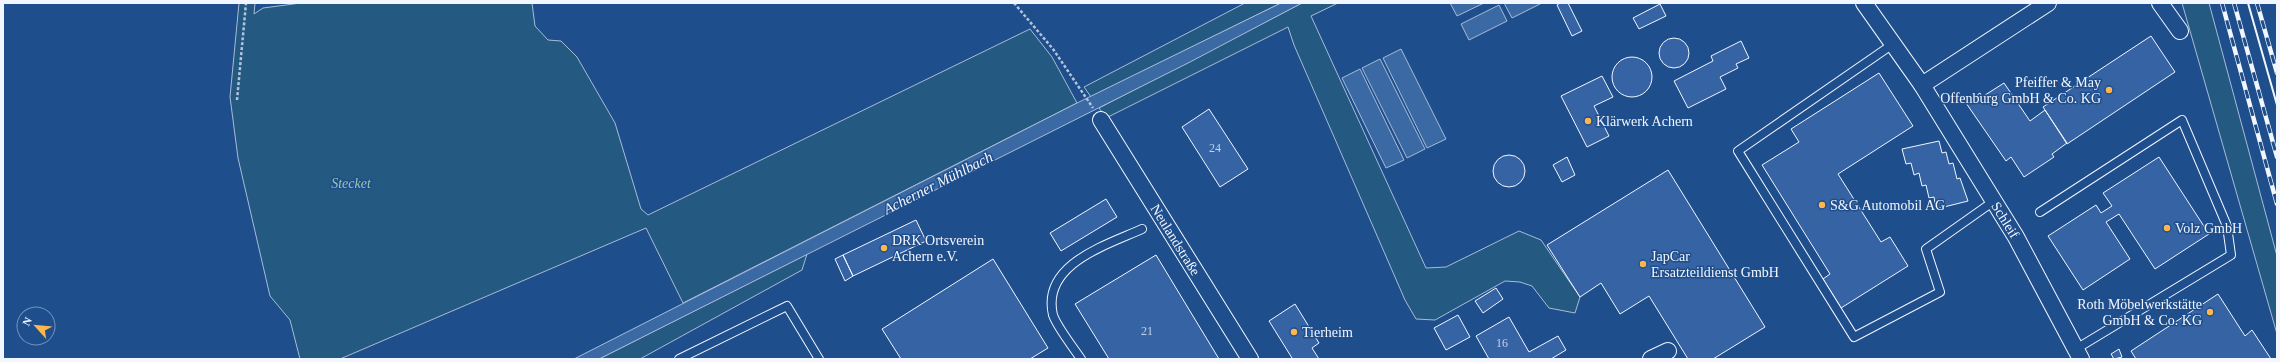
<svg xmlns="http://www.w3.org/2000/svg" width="2280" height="362" font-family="'Times New Roman',serif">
  <rect width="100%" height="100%" fill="#1f4e8c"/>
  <path fill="#245a82" stroke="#a8bbd7" d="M239,3H255L254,14L263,8L301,3H532L535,26L548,40L561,41L577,57L615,123L641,209L648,215L1030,29L1052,57L1077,103L683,303L646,228L340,359H300L290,320L270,296L238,158L230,97Z
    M1245,3H1281L1091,97L1084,87Z
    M1302,3H1338L1311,16L1426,268L1446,267L1519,231L1541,240L1580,297L1575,313L1549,308L1532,286L1520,282L1505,281L1435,320L1416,319L1405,300L1294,45L1288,27L1106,118L1099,108Z
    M2182,3H2209L2277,256V334Z
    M807,254L802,270L640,359H599Z"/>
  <path fill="#3b69a3" stroke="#a8bbd7" d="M1281,3H1302L1190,62L599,359H574L1077,103Z
    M1450,3H1484L1457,16Z
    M1504,3H1542L1512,18Z
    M1499,5L1507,21L1469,40L1461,24Z
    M1401,49L1446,139L1427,148L1383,58Z
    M1380,59L1425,149L1407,158L1362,68Z
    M1360,69L1404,160L1386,168L1342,78Z"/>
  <path fill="#3563a3" stroke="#f2f6ff" d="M1560,3H1568L1582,31L1572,36L1557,5Z
    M1660,4L1666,16L1639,29L1633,18Z
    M2151,36L2175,72L2067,144L2043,107Z
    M1659 53a15 15 0 1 1 30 0a15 15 0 1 1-30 0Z
    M1741,41L1749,58L1736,64L1738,68L1720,77L1726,89L1688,108L1674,81L1713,61L1711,56Z
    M1612 77a20 20 0 1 1 40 0a20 20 0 1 1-40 0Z
    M1879,73L1913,126L1838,174L1881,242L1890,237L1908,266L1841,308L1823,279L1830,274L1762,165L1799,142L1791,129Z
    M1602,76L1613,97L1594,106L1609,136L1587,147L1561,96Z
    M2004,83L2030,121L2045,110L2067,143L2052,154L2054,157L2024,177L2011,157L2006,161L1966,103L1980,93L1982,97Z
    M1209,109L1248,169L1220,187L1182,127Z
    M1939,141L1942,153L1946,152L1949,164L1953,163L1957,179L1960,178L1968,201L1936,209L1934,197L1929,198L1926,185L1922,186L1919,173L1914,175L1911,163L1906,164L1902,149Z
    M1493 171a16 16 0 1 1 32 0a16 16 0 1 1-32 0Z
    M1567,157L1575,175L1562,182L1553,165Z
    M2159,157L2209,234L2155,269L2119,214L2106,222L2130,259L2083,290L2048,236L2096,205L2101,213L2112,206L2103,193Z
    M1668,170L1765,327L1713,359H1688L1649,296L1620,314L1601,283L1580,297L1547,245Z
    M1106,199L1117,217L1061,251L1050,233Z
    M916,220L926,241L853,276L843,255Z
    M843,255L853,276L845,281L835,259Z
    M1156,255L1219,359H1109L1075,304Z
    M993,259L1048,348L1030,359H901L882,329Z
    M1496,288L1503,299L1483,313L1475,301Z
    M2218,294L2245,336L2252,330L2271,359H2136L2131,351Z
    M1295,304L1319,343L1312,348L1319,359H1290L1292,358L1269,321Z
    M1458,315L1470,337L1446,350L1434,328Z
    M1509,317L1529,352L1558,336L1566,350L1551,359H1489L1476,336Z
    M2119,349L2122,357L2114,359L2111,354Z"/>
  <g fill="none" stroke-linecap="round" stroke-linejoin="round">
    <g stroke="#f2f6ff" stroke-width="10">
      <path id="service" d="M1893,44L1738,151L1854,337L1940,292L1926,249L1994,201
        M2040,212L2182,120L2227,226L2231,255L2076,349
        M679,359L787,306L819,359
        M1081,359C1073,347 1057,327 1053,315C1041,264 1107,245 1142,229"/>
    </g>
    <g stroke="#f2f6ff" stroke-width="18">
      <g id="minor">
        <path id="s1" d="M1864,3L1922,85L2016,237L2081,359"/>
        <path d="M2160,3L2180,31"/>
        <path d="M1922,85L2048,3"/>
        <path id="s2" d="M1101,120L1250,359"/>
        <path d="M1651,359L1668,351"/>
      </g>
    </g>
    <path stroke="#b3c4dc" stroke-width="2.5" stroke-dasharray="3 2" stroke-linecap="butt" d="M1014,3L1053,49L1093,108
      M237,100L246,3"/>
    <use href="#service" stroke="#1f4e8c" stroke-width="8"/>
    <use href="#minor" stroke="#1f4e8c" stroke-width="16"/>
    <g stroke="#f2f6ff" stroke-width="4.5">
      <path id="rail" d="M2222,3L2277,204
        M2234,3L2277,157
        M2257,3L2277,73"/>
    </g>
    <use href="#rail" stroke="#1f4e8c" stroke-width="3" stroke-dasharray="9" stroke-linecap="butt"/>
    <path stroke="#f2f6ff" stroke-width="2" d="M2248,3L2277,105"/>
  </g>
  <g fill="#ffb74d" stroke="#1f4e8c" stroke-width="1.5">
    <circle cx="2109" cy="90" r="4"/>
    <circle cx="1588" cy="121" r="4"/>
    <circle cx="1822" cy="205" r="4"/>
    <circle cx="2167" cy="228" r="4"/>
    <circle cx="884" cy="248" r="4"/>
    <circle cx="1643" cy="264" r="4"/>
    <circle cx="2210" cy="312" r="4"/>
    <circle cx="1294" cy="332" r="4"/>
  </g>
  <g text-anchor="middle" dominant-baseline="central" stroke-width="3" stroke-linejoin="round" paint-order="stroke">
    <g font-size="12" fill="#c3d1e8">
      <text x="1215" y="148">24</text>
      <text x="1147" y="331">21</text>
      <text x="1502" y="343">16</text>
    </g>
    <g font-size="14" fill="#f2f6ff" stroke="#1f4e8c" text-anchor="start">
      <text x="2101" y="82" text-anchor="end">Pfeiffer &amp; May<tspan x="2101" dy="16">Offenburg GmbH &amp; Co. KG</tspan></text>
      <text x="1596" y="121">Klärwerk Achern</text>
      <text x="1830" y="205">S&amp;G Automobil AG</text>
      <text x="2175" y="228">Volz GmbH</text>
      <text x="892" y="240">DRK Ortsverein<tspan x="892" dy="16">Achern e.V.</tspan></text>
      <text x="1651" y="256">JapCar<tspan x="1651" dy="16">Ersatzteildienst GmbH</tspan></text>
      <text x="2202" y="304" text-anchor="end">Roth Möbelwerkstätte<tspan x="2202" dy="16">GmbH &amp; Co. KG</tspan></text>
      <text x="1302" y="332">Tierheim</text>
    </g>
    <g font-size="14" font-style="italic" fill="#97c8a6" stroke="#1f4e8c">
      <text x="351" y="183">Stecket</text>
    </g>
    <g font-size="14" fill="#f2f6ff" stroke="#1f4e8c">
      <text stroke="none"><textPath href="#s1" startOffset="259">Schleif</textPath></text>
      <text stroke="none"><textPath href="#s2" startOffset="141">Neulandstraße</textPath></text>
    </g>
    <g font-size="15" font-style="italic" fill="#f2f6ff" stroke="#1f4e8c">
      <text transform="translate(938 183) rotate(-27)">Acherner Mühlbach</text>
    </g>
  </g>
  <rect width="2280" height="362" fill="none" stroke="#f2f6ff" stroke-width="8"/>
  <g transform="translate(36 326) rotate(297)"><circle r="19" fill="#1f4e8c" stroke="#7391ba"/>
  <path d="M0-3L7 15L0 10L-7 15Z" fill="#ffb74d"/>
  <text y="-6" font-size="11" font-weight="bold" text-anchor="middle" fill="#f2f6ff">N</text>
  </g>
</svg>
